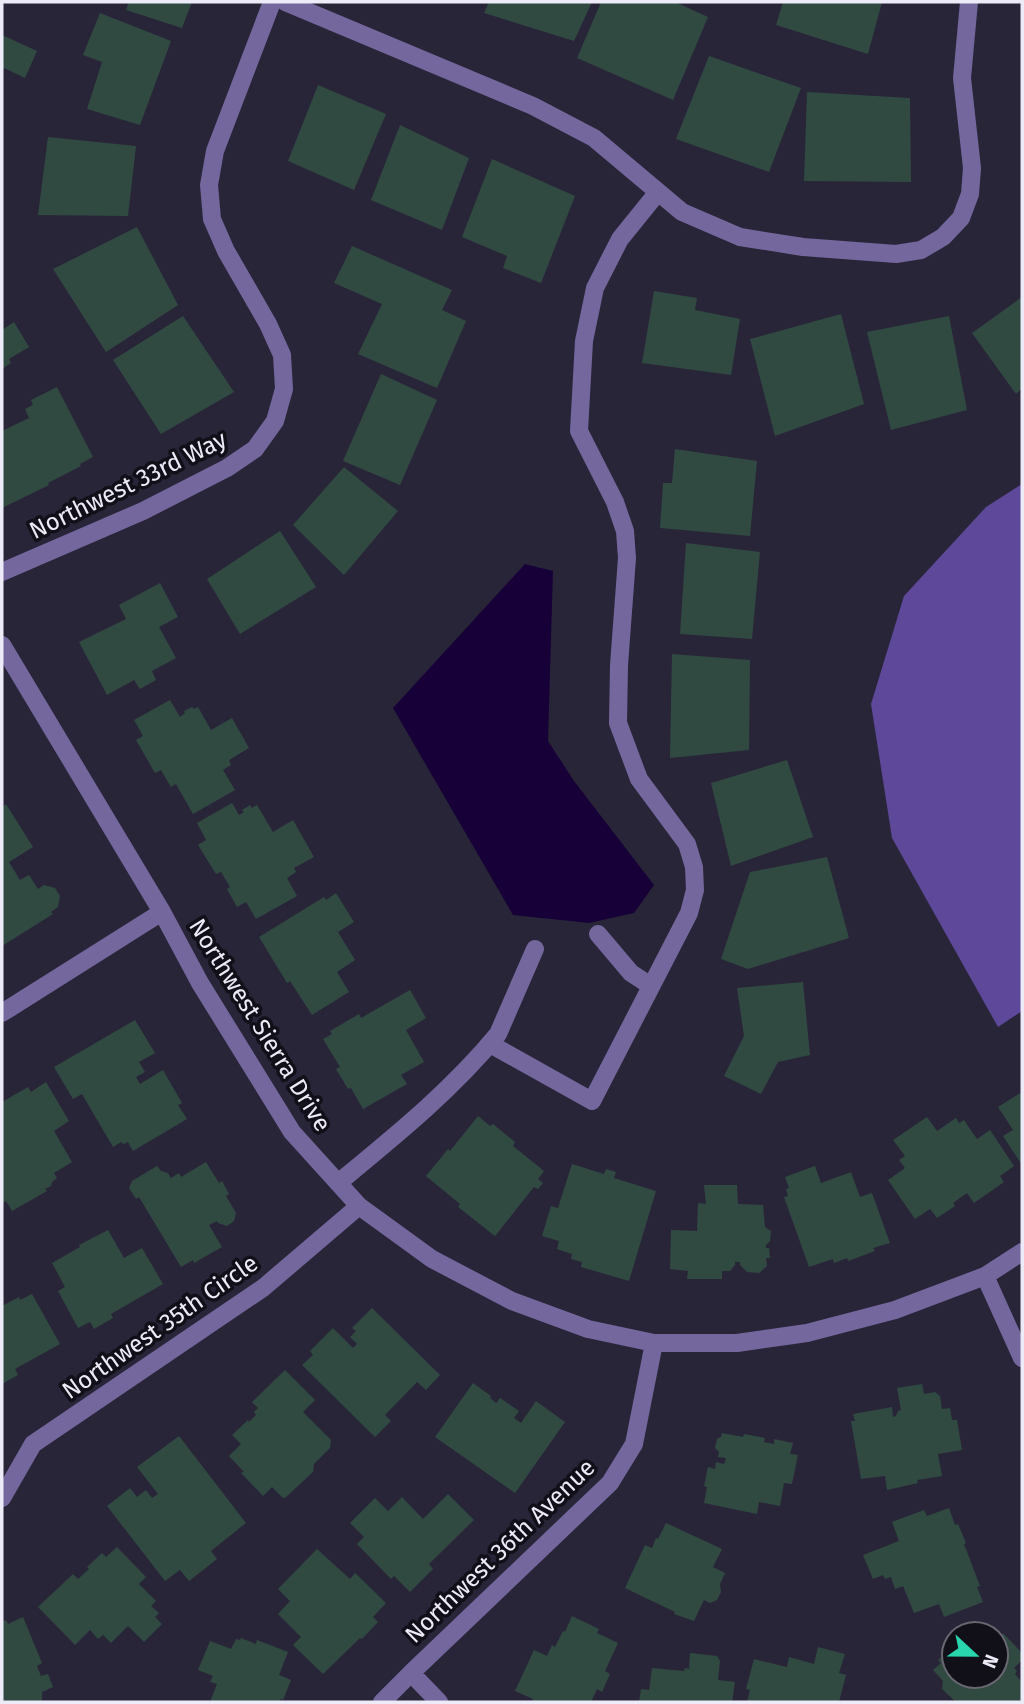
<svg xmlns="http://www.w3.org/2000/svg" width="1024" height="1704" font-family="'Fira Sans',sans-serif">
  <rect width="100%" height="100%" fill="#292538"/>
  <path fill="#5e4899" d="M1022,484V1011L998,1027L892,838L871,704L904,596L986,507Z"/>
  <path fill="#170038" d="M525,564L553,571L548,741L574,781L654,885L634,913L589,923L513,915L393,708Z"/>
  <path fill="#304a42" d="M129,2H192L182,28L126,10Z
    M489,2H592L574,41L484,13Z
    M601,2H675L708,17L673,100L577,58Z
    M783,2H882L868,54L776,25Z
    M100,13L171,41L140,125L87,109L102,62L83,55Z
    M2,35L37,51L25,78L4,68L2,74Z
    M709,56L801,88L769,172L676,139Z
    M318,85L386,114L354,190L288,161Z
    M807,92L910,98L911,182L804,181Z
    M400,125L469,158L442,230L371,200Z
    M48,137L136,146L128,216L38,215Z
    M492,159L575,196L541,283L503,268L507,256L462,237Z
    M137,227L178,305L106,352L53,269Z
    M352,246L452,290L442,310L466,321L437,388L358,354L382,304L334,283Z
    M654,291L697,298L695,310L740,319L731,375L642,363Z
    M1022,297V388L1016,394L972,333Z
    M841,314L864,404L775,436L750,339Z
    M183,316L234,392L161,434L113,360Z
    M949,316L967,410L891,430L867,332Z
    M14,322L29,347L9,359L11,363L2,369V330Z
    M381,374L437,400L400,485L343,461Z
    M57,387L93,457L80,464L81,466L48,483L49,485L2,508V431L29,418L25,409L33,405L31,400Z
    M675,449L757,461L750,536L660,528L663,483H672Z
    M344,467L398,511L344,575L293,525Z
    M280,531L316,587L240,634L207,579Z
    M686,543L760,552L752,639L680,634Z
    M160,583L178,617L159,627L176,658L152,671L156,680L140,689L134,680L107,695L79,642L126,619L119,605Z
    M672,654L750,660L749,750L670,758Z
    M170,700L180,717L185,713L184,711L192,707L194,709L198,707L211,730L232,718L249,748L229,760L231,765L223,770L235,790L193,814L176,784L171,787L161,770L155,773L136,740L143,736L134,720Z
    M787,760L813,837L731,866L711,783Z
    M232,803L239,815L244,812L242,810L250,805L252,808L257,805L273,832L293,820L314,857L294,868L296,872L287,878L297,896L256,919L246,902L237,907L227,889L230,887L221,872L216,874L198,845L206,840L197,823Z
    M6,804L33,847L9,862L20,880L29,875L38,889L44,885L55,888L60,896L58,907L51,912L53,914L2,946V807Z
    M827,857L849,938L748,969L721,959L750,872Z
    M336,893L354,922L338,932L355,960L337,972L349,992L312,1015L290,981L287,983L259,937L324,897L326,900Z
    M803,982L810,1055L778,1062L761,1094L724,1076L744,1036L737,988Z
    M410,990L426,1018L406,1030L424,1062L401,1075L407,1084L363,1109L351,1088L348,1089L336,1069L340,1067L323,1039L332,1034L330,1031L359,1014L361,1018Z
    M135,1020L155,1053L139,1062L145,1072L136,1077L140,1084L163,1070L182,1103L178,1105L187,1119L133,1151L128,1142L123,1144L121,1142L113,1147L82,1094L73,1099L54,1067Z
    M46,1082L69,1121L54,1131L72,1162L54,1173L57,1178L52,1182L51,1186L45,1189L47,1191L12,1211L6,1201L2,1204V1102L28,1087L31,1092Z
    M1022,1092V1165L1003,1136L1013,1130L998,1107Z
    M478,1116L490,1126L493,1124L515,1142L513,1146L544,1171L538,1179L543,1183L538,1189L534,1187L495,1236L458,1207L460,1204L426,1176L448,1149L450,1151Z
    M927,1117L937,1131L956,1118L959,1123L964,1120L977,1139L990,1130L1014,1166L1000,1176L1004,1182L974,1203L967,1193L953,1203L955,1206L937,1218L930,1209L915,1219L888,1180L905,1168L899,1160L905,1156L893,1140Z
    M206,1162L219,1183L222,1181L229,1194L226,1196L236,1213L234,1221L227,1226L218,1223L217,1221L209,1225L222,1247L194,1263L193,1260L181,1267L139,1197L136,1199L129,1188L132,1181L157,1166L161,1171L168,1173L171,1178L179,1173L181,1177Z
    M572,1164L604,1174L606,1169L616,1172L614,1178L656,1191L629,1281L581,1267L582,1262L571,1259L572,1254L557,1249L559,1241L542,1236L551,1206L558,1208Z
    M815,1166L821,1183L851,1172L860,1197L872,1193L890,1243L873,1248L875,1251L848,1261L847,1258L834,1263L833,1259L809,1267L784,1197L788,1196L786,1189L789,1188L785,1177Z
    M704,1185H737L738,1204L763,1205L765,1227L771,1231L770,1241L766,1245V1248H769L770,1258H766L767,1266L759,1273L747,1272L740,1265V1262H735V1265L730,1271H722V1279H687L688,1271L670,1269L671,1230L697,1231L698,1203L706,1204Z
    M108,1230L124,1258L142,1248L163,1284L111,1314L113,1318L94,1329L90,1322L78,1328L58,1291L65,1287L52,1263L80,1247L79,1245Z
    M32,1294L60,1344L15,1369L18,1375L2,1384V1306L19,1297L20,1300Z
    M372,1308L440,1375L426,1390L417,1382L385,1415L391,1421L375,1437L302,1365L313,1355L310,1351L333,1328L353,1348L357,1344L350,1337L356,1331L352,1328Z
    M285,1370L315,1400L303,1412L331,1440L330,1448L314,1464L313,1472L285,1498L282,1497L272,1487L263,1496L241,1473L244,1472L229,1456L241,1444L232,1435L248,1420L249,1422L256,1415L254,1412L258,1408L252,1402Z
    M473,1383L491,1396L490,1398L496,1403L500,1398L519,1411L514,1418L521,1423L536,1401L565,1422L515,1493L435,1437Z
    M922,1384L924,1394L935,1392L940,1396L942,1409L950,1408L952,1420H957L962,1450L938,1454L942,1476L917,1480L918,1483L887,1490L885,1476L861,1479L851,1421H855L853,1414L892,1407L893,1417L896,1416L898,1411L901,1410L897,1388Z
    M722,1433L743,1437L744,1434L765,1438L764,1442L774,1444V1439L793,1443L790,1454L798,1455L792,1484L784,1483L780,1506L759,1502L757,1514L704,1503L707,1487L704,1486L708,1467L715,1469L716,1462L724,1464L726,1458L718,1457L719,1452L715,1448L717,1439L721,1437Z
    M179,1436L246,1523L211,1551L217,1559L189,1581L180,1570L165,1581L107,1506L130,1488L137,1497L146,1490L152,1498L158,1494L137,1467Z
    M448,1494L474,1520L429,1564L433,1569L410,1592L394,1576L391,1579L357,1544L364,1537L350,1523L375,1498L388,1511L402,1497L423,1519Z
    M949,1508L955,1525L958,1524L966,1543L964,1544L980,1586L977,1587L983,1602L944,1617L939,1604L914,1613L903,1586L895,1589L891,1577L885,1579L883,1575L873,1579L863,1555L899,1541L892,1522L924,1510L927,1516Z
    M666,1523L722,1549L713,1567L725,1573L720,1584L721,1592L717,1600L710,1603L704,1600L694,1621L674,1614L675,1612L625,1588L645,1545L652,1548L656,1538L658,1539Z
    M117,1547L146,1577L139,1584L156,1601L151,1606L159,1613L155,1617L162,1624L144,1642L128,1626L111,1643L103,1635L98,1639L90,1630L75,1645L38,1607L73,1574L78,1579L89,1569L87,1567L102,1553L106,1557Z
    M317,1549L350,1579L355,1573L386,1603L373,1617L378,1622L362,1639L360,1638L323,1674L293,1645L301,1637L278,1614L290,1601L278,1589Z
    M572,1616L599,1629L597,1633L618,1643L605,1671L610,1674L602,1692L597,1689L591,1702H532L533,1699L515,1691L534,1650L547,1656L552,1645L555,1647L563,1631L565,1632Z
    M23,1617L42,1663L37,1666L41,1676L48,1674L53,1687L42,1692V1702H2V1622L6,1620L8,1624Z
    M985,1622L996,1634H973Z
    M1003,1633L1022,1653V1660L1014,1668L1017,1671L1015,1674L1022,1682V1702H956L942,1689L943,1681L933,1670L941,1663L938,1660L949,1650L952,1653L954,1651V1676H996V1634L1000,1638Z
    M241,1638L256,1644L257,1640L288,1652L279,1675L291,1680L283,1700L280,1699L279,1702H210L217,1684L210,1682L213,1676L198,1670L210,1641L231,1649L236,1639L240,1640Z
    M818,1647L845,1654L839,1673L846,1675L839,1702H747L750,1690L746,1689L754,1659L787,1667L789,1657L814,1664Z
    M690,1653L717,1656L720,1661L718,1680L735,1682L732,1702H639L641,1689L649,1690L652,1668L684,1671L685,1668L689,1669Z"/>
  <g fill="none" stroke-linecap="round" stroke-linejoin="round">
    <path stroke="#73679d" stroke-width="18" d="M285,2L533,106L594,138L682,212L740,237L803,247L896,254L921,250L943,237L961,218L970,194L972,168L962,78L969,2
      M2,572L143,511L227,468L255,449L275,421L284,389L282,355L268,324L226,251L212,219L209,185L215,151L272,2
      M2,645L162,912L200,983L292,1132L359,1206L432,1259L512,1301L588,1329L654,1343H737L807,1333L895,1310L985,1276L1022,1252
      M598,934L631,973L651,986
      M2,1013L162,912
      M490,1044L592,1101L689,913L695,890L694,867L687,844L639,779L618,723L619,665L627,558L625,531L615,502L579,431L584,341L595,288L620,239L658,192
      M338,1183C395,1136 451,1091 498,1034L535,949
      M985,1276L1022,1358
      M2,1498L33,1444L263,1288L359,1206
      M411,1673L439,1702
      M382,1702L411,1673L610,1483L634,1444L654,1343"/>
  </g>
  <g text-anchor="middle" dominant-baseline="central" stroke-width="7" stroke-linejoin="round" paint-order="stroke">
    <g font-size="24" fill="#edebf8" stroke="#111018">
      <text transform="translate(128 485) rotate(-26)">Northwest 33rd Way</text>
      <text transform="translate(260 1025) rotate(58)">Northwest Sierra Drive</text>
      <text transform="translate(160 1327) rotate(-35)">Northwest 35th Circle</text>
      <text transform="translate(500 1551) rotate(-44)">Northwest 36th Avenue</text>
    </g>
  </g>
  <rect width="1024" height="1704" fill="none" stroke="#edebf8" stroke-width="7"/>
  <g transform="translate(975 1655) rotate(112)"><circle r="33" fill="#111018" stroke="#696872" stroke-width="2"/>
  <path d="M0-5L12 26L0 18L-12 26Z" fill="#28d5ad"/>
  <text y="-10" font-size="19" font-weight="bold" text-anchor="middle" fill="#edebf8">N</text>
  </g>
</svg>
